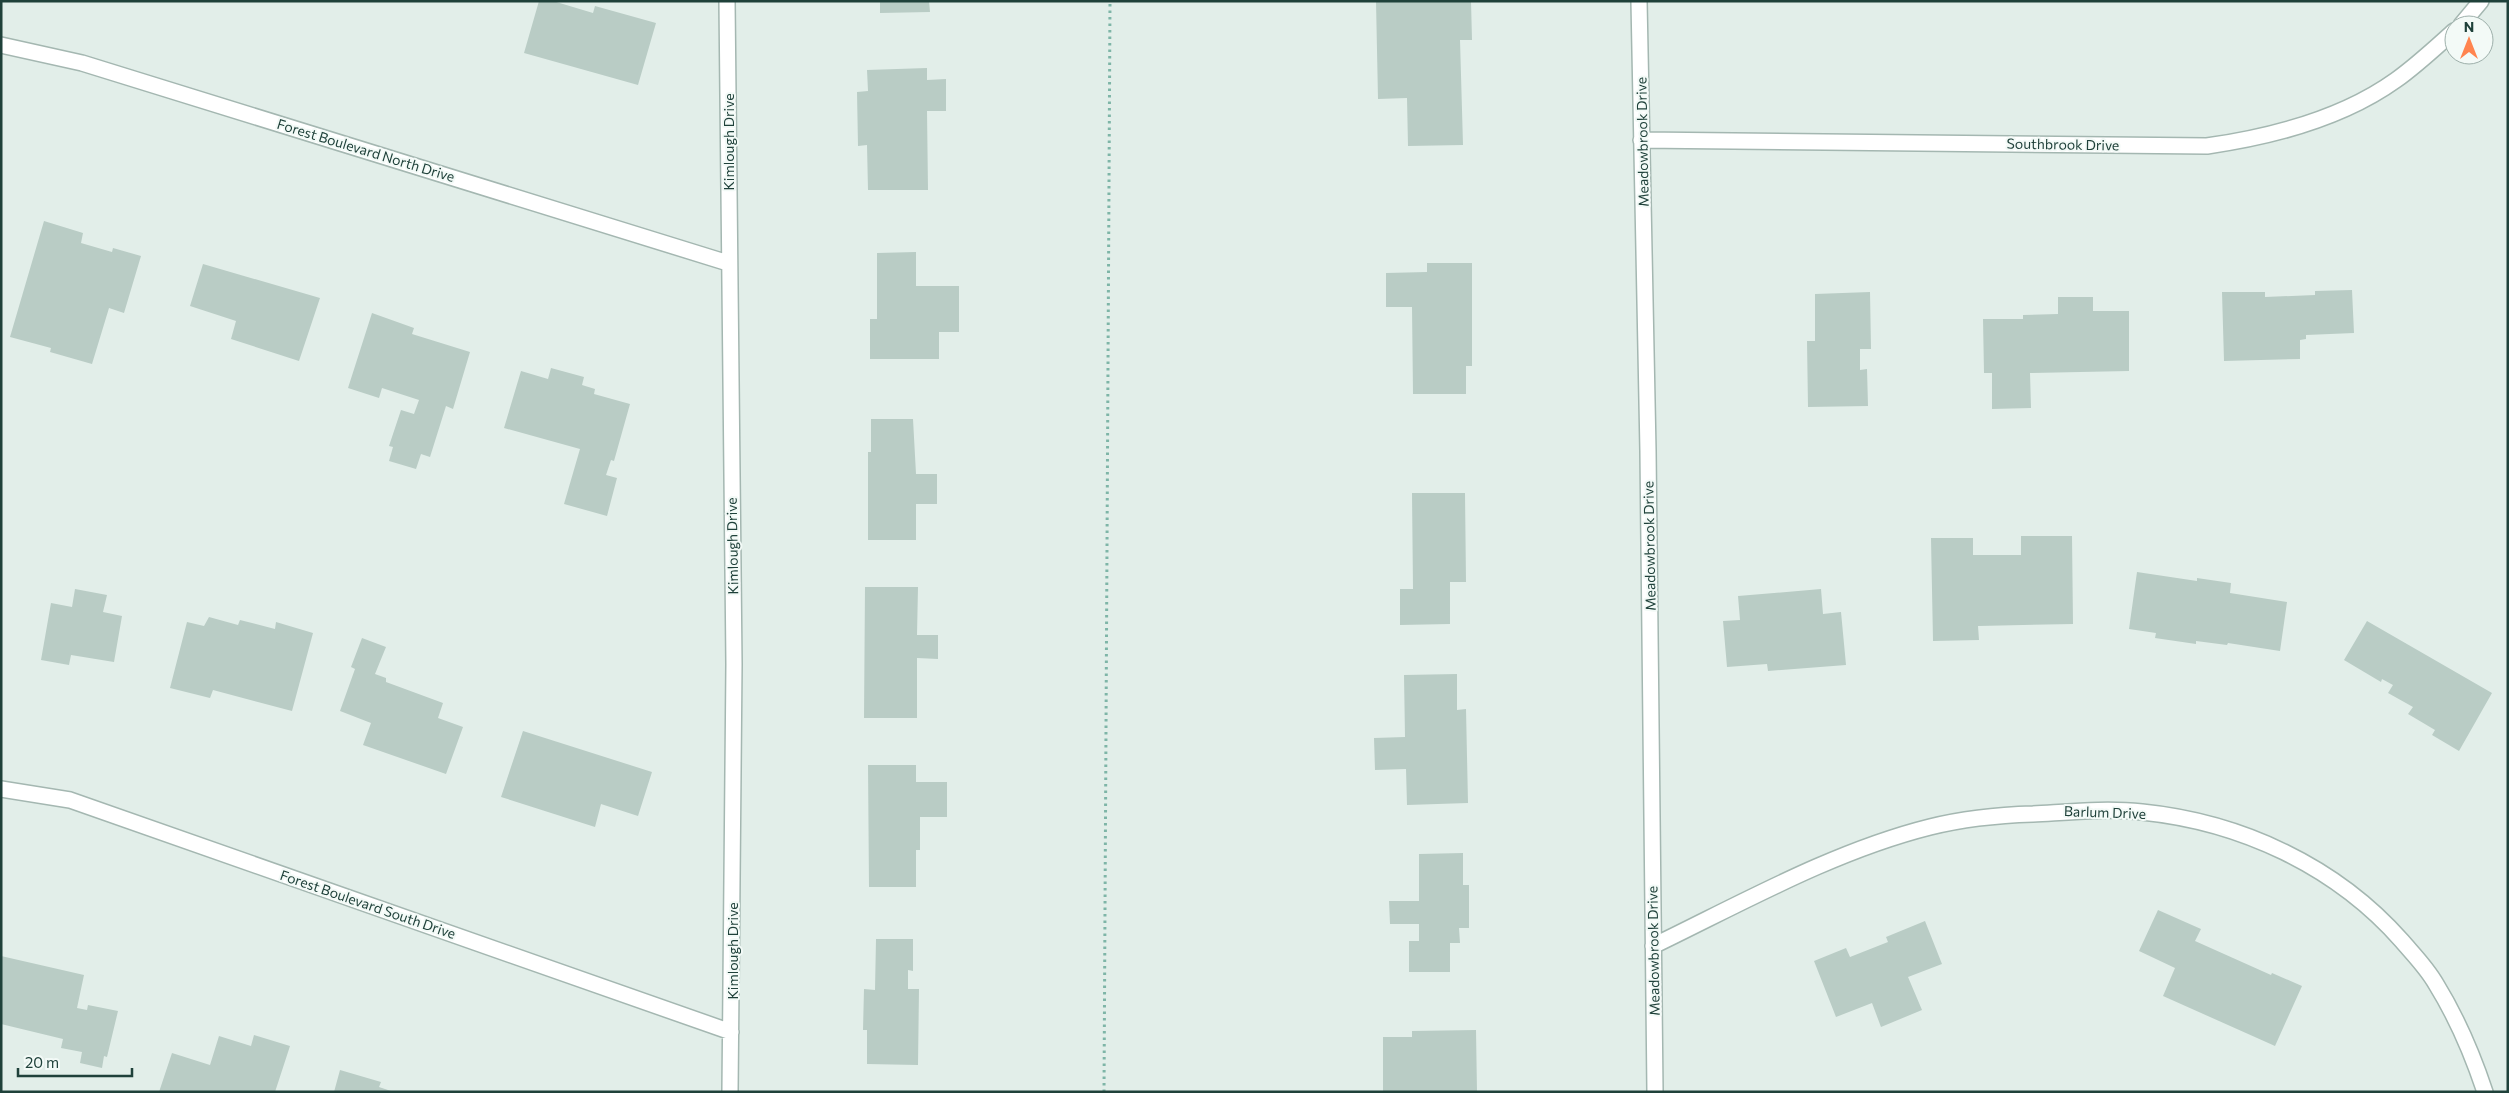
<svg xmlns="http://www.w3.org/2000/svg" width="2509" height="1093" font-family="Commissioner,sans-serif">
  <rect width="100%" height="100%" fill="#e2eee9"/>
  <path fill="#b9ccc5" d="M539,1H553L593,13L595,6L656,23L638,85L524,53Z
    M880,1H929L930,12L880,13Z
    M1376,1H1471L1472,40H1460L1463,145L1408,146L1407,98L1378,99Z
    M927,68V80L946,79V111H927L928,190H868L867,145L858,146L857,92L868,91L867,70Z
    M44,221L83,233L81,243L112,252L113,248L141,256L124,313L109,308L92,364L50,352L51,348L10,337Z
    M916,252V286H959V332H939V359H870V319H877V253Z
    M1427,263H1472V366H1466V394H1413L1412,307H1386V273L1427,272Z
    M203,264L320,298L299,361L231,339L236,321L190,306Z
    M2352,290L2354,333L2306,335V339L2300,340V359L2224,361L2222,292H2265V297L2315,295V291Z
    M1870,292L1871,349H1860V370L1867,369L1868,406L1808,407L1807,341H1815V294Z
    M2058,297H2093V311H2129V371L2030,373L2031,408L1992,409V373H1984L1983,319H2023V315L2058,314Z
    M372,313L414,328L412,334L470,352L453,409L446,406L430,457L421,454L416,469L389,461L393,447L389,446L401,410L414,414L419,400L382,388L379,398L348,388Z
    M551,368L584,377L582,385L595,389L594,394L630,404L614,461L611,460L606,475L617,478L607,516L564,504L580,449L504,428L521,371L548,379Z
    M871,419H913L916,474H937V504H916V540H868V452H871Z
    M1412,493H1465L1466,582H1450V624L1400,625V589H1413Z
    M2021,536H2072L2073,624L1978,626L1979,640L1933,641L1931,538H1973V555H2021Z
    M2137,572L2197,581V578L2231,583L2230,593L2287,602L2280,651L2228,643L2227,645L2196,641V644L2155,638L2156,633L2129,629Z
    M865,587H918L917,635H938V659L917,658V718H864Z
    M75,589L107,595L103,612L122,616L114,662L71,655L69,665L41,660L51,603L72,607Z
    M1821,589L1823,614L1841,612L1846,665L1768,671L1767,664L1727,667L1723,621L1740,620L1738,596Z
    M209,617L238,625L240,620L275,629L276,622L313,633L292,711L213,690L210,698L170,688L187,622L204,626Z
    M2367,621L2492,693L2459,751L2432,735L2435,730L2408,714L2413,707L2388,693L2393,685L2382,679L2381,682L2344,660Z
    M362,638L386,647L375,674L386,678V682L443,703L438,718L463,727L446,774L363,745L371,723L340,711L355,669L351,667Z
    M1457,674V710L1466,709L1468,803L1407,805L1406,769L1375,770L1374,738L1405,737L1404,675Z
    M523,731L652,772L638,816L601,804L595,827L501,797Z
    M868,765H916V782H947V817H920V850H916V887H869Z
    M1463,853V885H1469V928H1459L1460,943H1450V972H1409V941H1419V924H1390L1389,901H1419V854Z
    M2158,910L2201,929L2195,941L2271,975L2272,973L2302,986L2275,1046L2163,996L2175,968L2139,951Z
    M1925,921L1942,964L1908,977L1922,1010L1881,1027L1872,1003L1836,1017L1814,961L1846,948L1850,957L1888,942L1886,937Z
    M876,939H913V971L908,970V989H919L918,1065L867,1064V1030H863L864,989L875,990Z
    M1,956L84,975L77,1008L87,1010L88,1005L118,1011L107,1057L104,1056L102,1068L80,1063L82,1052L61,1048L63,1039L1,1024Z
    M1476,1030L1477,1092H1383V1037H1412V1031Z
    M254,1035L290,1046L275,1092H159L172,1053L210,1065L219,1036L251,1046Z
    M340,1070L381,1082L379,1087L394,1092H334Z"/>
  <g fill="none" stroke-linecap="round" stroke-linejoin="round">
    <g stroke="#a4b7b1" stroke-width="18">
      <path id="minor" d="M727,1L734,664L730,1092
        M1639,1L1648,451L1655,1092
        M2461,25L2481,1
        M1,45L82,63L728,263
        M1641,140L2207,146C2270,137 2343,118 2396,80C2417,65 2435,48 2454,31
        M1,789L70,800L731,1032
        M1653,946C1742,903 1834,851 1930,827C1962,819 2001,815 2033,814C2069,812 2106,808 2142,812C2241,822 2336,866 2402,941C2414,955 2427,968 2436,984C2457,1018 2472,1053 2485,1092"/>
    </g>
    <path stroke="#7eb5a7" stroke-width="3" stroke-dasharray="2.5 4" stroke-linecap="butt" d="M1104,1092L1110,1"/>
    <use href="#minor" stroke="#fff" stroke-width="15"/>
  </g>
  <g text-anchor="middle" dominant-baseline="central" stroke-width="4" stroke-linejoin="round" paint-order="stroke">
    <g font-size="14" fill="#1f413a" stroke="#f3faf7">
      <text transform="translate(728 142) rotate(-90)">Kimlough Drive</text>
      <text transform="translate(1642 142) rotate(-91)">Meadowbrook Drive</text>
      <text transform="translate(2063 144) rotate(1)">Southbrook Drive</text>
      <text transform="translate(366 150) rotate(17)">Forest Boulevard North Drive</text>
      <text transform="translate(732 546) rotate(-91)">Kimlough Drive</text>
      <text transform="translate(1649 546) rotate(-91)">Meadowbrook Drive</text>
      <text transform="translate(2105 812) rotate(2)">Barlum Drive</text>
      <text transform="translate(368 904) rotate(19)">Forest Boulevard South Drive</text>
      <text transform="translate(732 951) rotate(-90)">Kimlough Drive</text>
      <text transform="translate(1653 951) rotate(-91)">Meadowbrook Drive</text>
    </g>
  </g>
  <rect width="2509" height="1093" fill="none" stroke="#1f413a" stroke-width="5"/>
  <g transform="translate(2469 40)"><circle r="24" fill="#f3faf7" stroke="#9eb0ab"/>
  <path d="M0-4L9 19L0 12L-9 19Z" fill="#ff844f"/>
  <text y="-8" font-size="14" font-weight="bold" text-anchor="middle" fill="#1f413a">N</text>
  </g>
  <path d="M18 1068v8h114v-8" fill="none" stroke="#1f413a" stroke-width="2.5"/>
  <text x="25" y="1068" font-size="15" fill="#1f413a" stroke="#f3faf7" stroke-width="4" paint-order="stroke">20 m</text>
</svg>
